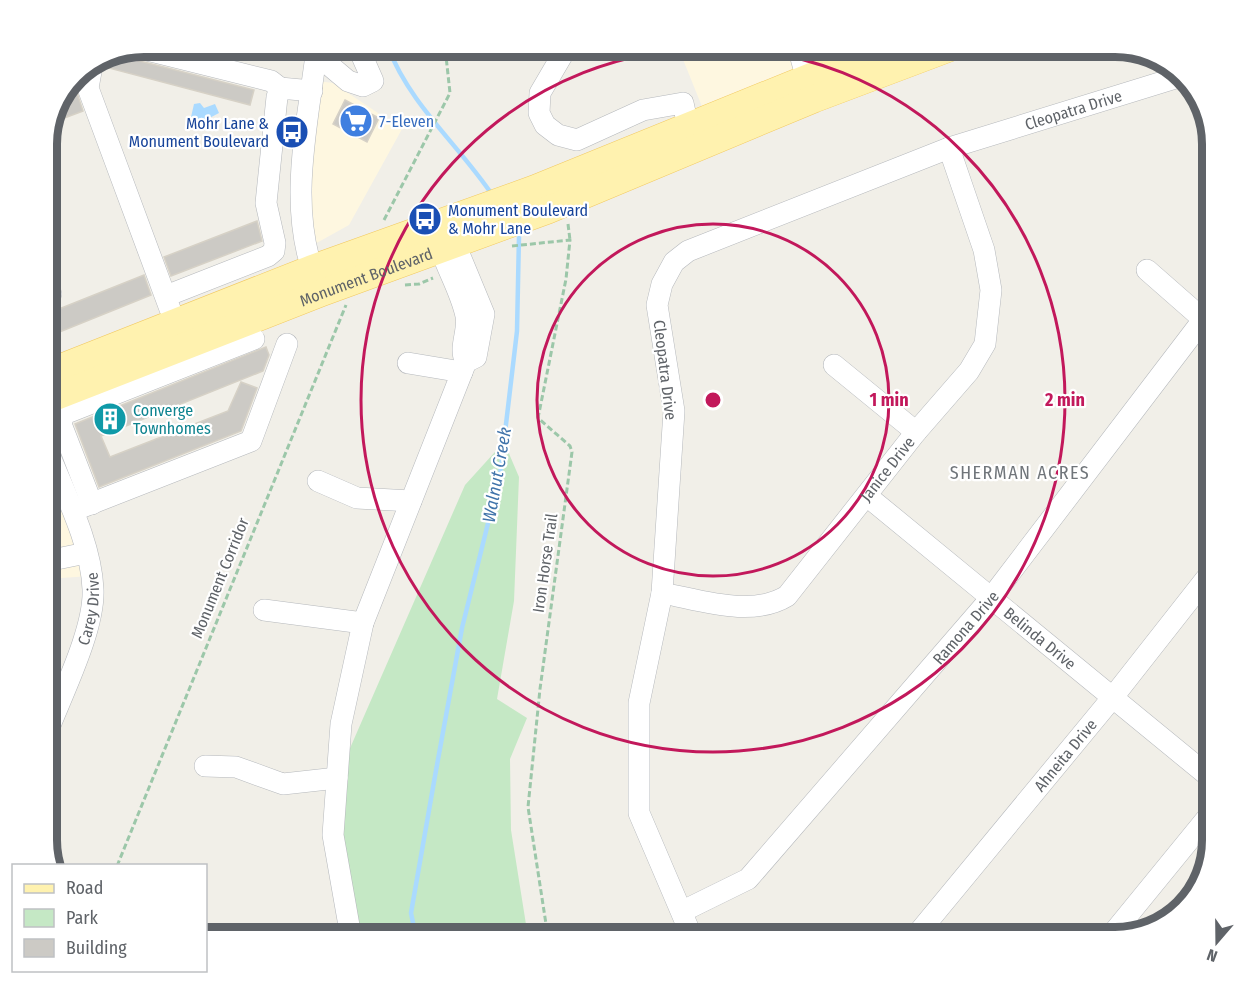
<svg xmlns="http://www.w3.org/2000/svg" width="1259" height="984" font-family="'Fira Sans Condensed',sans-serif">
  <rect width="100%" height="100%" fill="#f1efe8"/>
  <path fill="#fef7e0" d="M678,47H884L707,119Z
    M317,81L333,83L402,129L349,225L313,245L309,231Z
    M47,449L90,576L47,579Z"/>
  <path fill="#c5e8c5" d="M504,442L519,477L514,601L497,699L527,718L510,759L511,830L528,937H351L337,778L465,485Z"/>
  <path fill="#aadaff" d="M200,103L204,108L215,104L219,113L200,123L191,117L194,104Z"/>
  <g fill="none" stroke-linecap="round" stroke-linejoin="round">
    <path stroke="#aadaff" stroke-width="4.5" d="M388,47C410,105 459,145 493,196
      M416,937L411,913L435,776L462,628L500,475L517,331L519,236L516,230"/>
  </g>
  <path fill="#cccac5" stroke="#d6d1c6" stroke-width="1.5" d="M127,53L136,60L254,90L250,105L105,67L104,62Z
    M76,90L83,111L54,122L68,93Z
    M345,100L379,118L367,142L333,124Z
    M257,221L262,241L171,276L164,257Z
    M144,275L151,295L57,333L49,313Z
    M266,347L269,355L263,371L101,436L110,457L228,411L241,382L257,388L241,431L99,487L75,424Z"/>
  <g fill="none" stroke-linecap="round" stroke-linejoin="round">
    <g stroke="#b5b8bc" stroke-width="22">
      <g id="minor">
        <path d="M567,47L540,93L539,113L545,125L558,135L577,140L643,110L683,103L688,126"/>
        <path d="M798,47L806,76"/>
        <path d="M139,48L271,81L280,88"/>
        <path d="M316,54L348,81L363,86L373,81L358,47"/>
        <path d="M92,66L88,88L170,309"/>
        <path d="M440,235L438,241C445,266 461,291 466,316C469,332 458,348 466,362"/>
        <path d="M1147,270L1204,320"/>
        <path d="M317,283C286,208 308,124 317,47"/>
        <path d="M47,284L51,294"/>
        <path d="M166,296L268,256L274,251L275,243L266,203L277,97L280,88L312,91"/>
        <path d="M408,363L462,372"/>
        <path d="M834,365L916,432"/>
        <path d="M318,481L357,498L411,501"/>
        <path id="s1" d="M867,496L1212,779"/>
        <path d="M92,504L61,424L64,414L254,339"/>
        <path d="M80,508L251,441L287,344"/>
        <path d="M47,561L86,553"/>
        <path id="s2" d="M662,593C701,600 751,618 787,596L916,432L969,371L985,344L991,290L984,250L949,148"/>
        <path d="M264,610L363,623"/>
        <path id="s3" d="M47,733C62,694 95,629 93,589C91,542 64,492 47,449"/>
        <path d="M205,766L236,767L283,784L337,778"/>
        <path id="s4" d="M683,911L748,879L991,598L1212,308"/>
        <path d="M351,937L333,835L341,724L363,623L466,362L476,357L484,314L455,244"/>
        <path id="s5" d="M692,937L639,813V703L662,593L674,411L657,305L662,284L674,262L688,251L949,148L1182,76"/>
        <path id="s6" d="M915,937L1113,697L1212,571"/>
        <path d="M1110,937L1212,812"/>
      </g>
    </g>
    <g stroke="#f2c960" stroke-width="28">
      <g id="major">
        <path d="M47,373L311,269L534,189L884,47"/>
        <path id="s7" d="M47,400L321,293L548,210L814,99L952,47"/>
      </g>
    </g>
    <path stroke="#9cc7a9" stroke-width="3" stroke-dasharray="6 3" stroke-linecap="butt" d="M384,220L450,93L445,47
      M568,224L570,240
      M512,246L570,240L566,279L538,418L570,446L572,452L540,689L528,807L548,937
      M405,285L419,284L433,278
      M117,866L346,305"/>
    <use href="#minor" stroke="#fff" stroke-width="21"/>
    <use href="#major" stroke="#fff2af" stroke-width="27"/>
  </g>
  <g fill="none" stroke="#c2185b" stroke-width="3">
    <circle cx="713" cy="400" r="176"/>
    <circle cx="713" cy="400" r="352"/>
  </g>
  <defs>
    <g id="supermarket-disc" transform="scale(1.725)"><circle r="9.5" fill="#3f7fe0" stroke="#fff"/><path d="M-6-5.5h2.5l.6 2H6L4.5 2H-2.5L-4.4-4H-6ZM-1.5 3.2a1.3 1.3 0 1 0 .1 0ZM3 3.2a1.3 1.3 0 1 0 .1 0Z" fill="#fff"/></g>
    <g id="bus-disc" transform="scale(1.725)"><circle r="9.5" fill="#1a4fb4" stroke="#fff"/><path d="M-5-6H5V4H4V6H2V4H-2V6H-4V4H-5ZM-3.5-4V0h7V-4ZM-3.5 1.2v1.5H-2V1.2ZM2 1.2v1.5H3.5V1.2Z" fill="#fff"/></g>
    <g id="building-disc" transform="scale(1.725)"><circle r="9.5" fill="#0f9aa8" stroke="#fff"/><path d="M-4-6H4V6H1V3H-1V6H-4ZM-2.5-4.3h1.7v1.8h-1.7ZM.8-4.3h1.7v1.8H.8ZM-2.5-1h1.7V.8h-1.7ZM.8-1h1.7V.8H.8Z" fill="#fff"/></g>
  </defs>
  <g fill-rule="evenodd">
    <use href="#supermarket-disc" x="356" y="121"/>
    <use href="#bus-disc" x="292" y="132"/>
    <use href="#bus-disc" x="425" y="219"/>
    <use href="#building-disc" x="110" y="419"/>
  </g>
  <g text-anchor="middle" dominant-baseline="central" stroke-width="4.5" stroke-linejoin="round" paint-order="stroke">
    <g font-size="16" fill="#5f6368" stroke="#fff">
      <text stroke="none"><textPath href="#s5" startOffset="1122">Cleopatra Drive</textPath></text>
      <text stroke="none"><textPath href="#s7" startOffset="342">Monument Boulevard</textPath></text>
      <text transform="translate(665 370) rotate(83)">Cleopatra Drive</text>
      <text stroke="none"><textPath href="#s2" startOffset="290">Janice Drive</textPath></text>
      <text transform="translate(545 563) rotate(-82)">Iron Horse Trail</text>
      <text transform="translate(220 578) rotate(-68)">Monument Corridor</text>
      <text stroke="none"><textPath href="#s3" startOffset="132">Carey Drive</textPath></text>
      <text stroke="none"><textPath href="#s4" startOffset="405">Ramona Drive</textPath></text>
      <text stroke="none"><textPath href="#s1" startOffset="224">Belinda Drive</textPath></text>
      <text stroke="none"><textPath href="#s6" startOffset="236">Ahneita Drive</textPath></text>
    </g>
    <g font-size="16" fill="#366cbe" stroke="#fff" text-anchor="start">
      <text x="379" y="121">7-Eleven</text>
    </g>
    <g font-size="16" fill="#164399" stroke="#fff" text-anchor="end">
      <text x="269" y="123">Mohr Lane &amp;<tspan x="269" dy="18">Monument Boulevard</tspan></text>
      <text x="448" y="210" text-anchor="start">Monument Boulevard<tspan x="448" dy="18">&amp; Mohr Lane</tspan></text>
    </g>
    <g font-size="16" fill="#0d838f" stroke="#fff" text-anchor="start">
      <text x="133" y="410">Converge<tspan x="133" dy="18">Townhomes</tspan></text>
    </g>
    <g font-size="18" letter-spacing="1.5" fill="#70757a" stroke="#fff">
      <text x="1020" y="473">SHERMAN ACRES</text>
    </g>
    <g font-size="18" font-style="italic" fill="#4174aa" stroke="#fff">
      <text transform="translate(497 475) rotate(-80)">Walnut Creek</text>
    </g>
  </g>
  <path d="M0 0H1259V984H0ZM144 57H1115A87 87 0 0 1 1202 144V840A87 87 0 0 1 1115 927H144A87 87 0 0 1 57 840V144A87 87 0 0 1 144 57Z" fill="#fff" fill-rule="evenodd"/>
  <path fill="none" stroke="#5f6368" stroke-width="8" d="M144 57H1115A87 87 0 0 1 1202 144V840A87 87 0 0 1 1115 927H144A87 87 0 0 1 57 840V144A87 87 0 0 1 144 57Z"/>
  <circle cx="713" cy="400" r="9" fill="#c2185b" stroke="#fff" stroke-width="3"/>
  <g font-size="18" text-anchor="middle" font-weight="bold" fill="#c2185b" stroke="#fff" stroke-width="4.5" stroke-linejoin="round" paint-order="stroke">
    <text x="889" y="406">1 min</text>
    <text x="1065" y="406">2 min</text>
  </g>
  <rect x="12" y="864" width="195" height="108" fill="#ffffff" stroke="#bfc1c3" stroke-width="1.5"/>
  <rect x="24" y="884" width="30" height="9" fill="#fff2af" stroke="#bfc1c3" stroke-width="1.5"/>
  <text x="66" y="894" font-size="18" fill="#5f6368">Road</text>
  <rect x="24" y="909" width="30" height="18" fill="#c5e8c5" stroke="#bfc1c3" stroke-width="1.5"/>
  <text x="66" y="924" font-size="18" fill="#5f6368">Park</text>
  <rect x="24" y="939" width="30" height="18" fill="#cccac5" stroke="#bfc1c3" stroke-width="1.5"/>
  <text x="66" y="954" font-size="18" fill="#5f6368">Building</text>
  <g transform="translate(1217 942) rotate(200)" stroke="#ffffff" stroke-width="4.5" paint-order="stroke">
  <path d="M0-4.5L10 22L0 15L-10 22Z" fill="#5f6368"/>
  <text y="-9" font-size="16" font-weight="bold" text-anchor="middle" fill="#5f6368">N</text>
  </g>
</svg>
